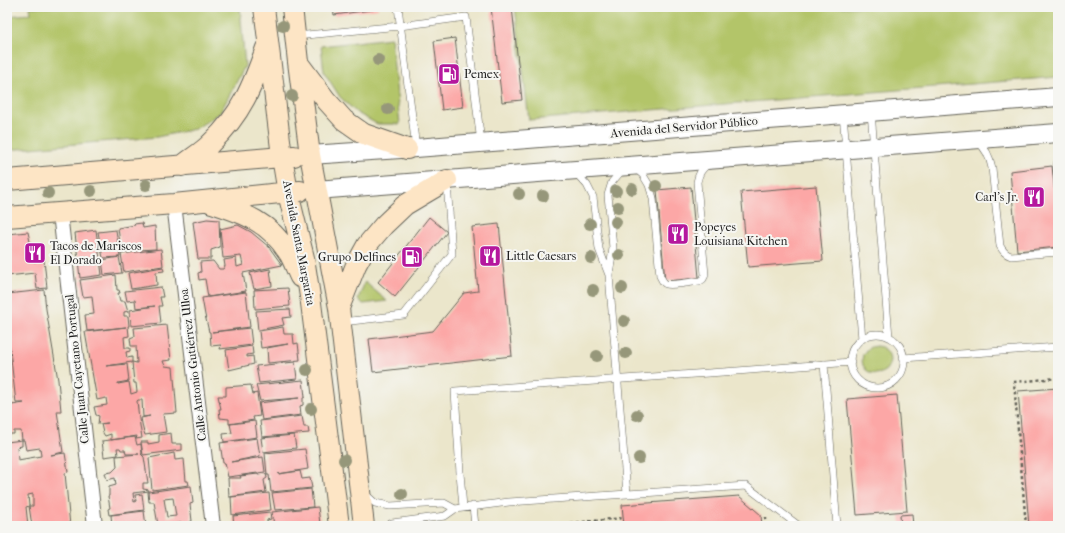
<svg xmlns="http://www.w3.org/2000/svg" width="1065" height="533" font-family="'IM FELL French Canon',serif">
  <rect width="100%" height="100%" fill="#f6f6f2"/>
  <filter id="ink" filterUnits="userSpaceOnUse"><feTurbulence type="fractalNoise" baseFrequency=".025" numOctaves="2"/><feDisplacementMap in="SourceGraphic" scale="8" xChannelSelector="R" yChannelSelector="G"/><feConvolveMatrix kernelMatrix="1 2 1 2 8 2 1 2 1" color-interpolation-filters="sRGB"/></filter>
  <filter id="wash" filterUnits="userSpaceOnUse"><feTurbulence type="fractalNoise" baseFrequency=".012" numOctaves="4" result="noise"/><feDisplacementMap in="SourceGraphic" scale="16" xChannelSelector="R" yChannelSelector="G"/><feGaussianBlur stdDeviation="0.9" result="paint"/><feColorMatrix in="noise" values="0 0 0 0 0 0 0 0 0 0 0 0 0 0 0 0 0 1.4 0 .05"/><feComposite in="paint" operator="in"/></filter>
  <g filter="url(#wash)">
    <rect width="100%" height="100%" fill="#ebe6cb"/>
    <path fill="#b3c569" stroke="#687042" d="M30,7H240L245,66L220,113L195,129L157,137L7,150V16L31,14Z
      M515,7H1058V77L529,120Z
      M391,38L400,124H377L357,113L340,97L324,72L321,46Z
      M365,282L387,301L363,304L358,299Z
      M862 360a14 14 0 1 1 28 0a14 14 0 1 1-28 0Z"/>
    <g id="blocks">
      <path fill="#fca7a6" fill-rule="evenodd" d="M333,7H378V9L334,15Z
        M491,7H512L522,100L502,102Z
        M455,38L463,107L442,110L434,41Z
        M1052,166L1058,223V247L1017,251L1010,171Z
        M816,186L823,261L748,267L741,192Z
        M691,187L699,278L665,281L657,190Z
        M429,217L447,232L395,297L378,282Z
        M207,219L219,220L220,247L211,250V259H198L193,222Z
        M142,223L143,228L155,226L156,249L121,251L118,228L135,225L134,224Z
        M499,224L512,356L373,372L369,339L433,331L464,293L478,291L472,227Z
        M238,225L251,232L269,247L282,265L243,273L246,291L208,297L205,279L199,280L198,273L201,272L200,262L213,261L219,269H223L225,266L224,260L236,258L237,267L243,265L241,256L223,258L220,229Z
        M96,230L102,275L80,278L75,233Z
        M116,230L120,257L103,258L98,232Z
        M28,232L34,262L44,260L47,288L37,289L35,273L7,276V234Z
        M161,249L163,266L124,272L121,254Z
        M119,257L122,273L104,275L102,260Z
        M163,267L164,271L156,272L157,285L131,289L128,273Z
        M270,269L272,286L254,289L250,273Z
        M116,275L117,290H119L120,293H118L120,301H125L128,311L124,312V316H128L129,326H128L129,336L124,337L125,348H130V351L126,352L127,358L132,357V362L137,363L136,346H131L130,338L135,336L134,328L167,325L171,360L163,361L165,366L173,367L177,413L163,414L166,432L145,435L143,429L141,418L150,416L143,417L142,400H138L137,401L139,419L142,438L136,439L137,436L111,440V434L105,436L103,433L101,424L108,423L98,424L99,416L96,415L94,407L107,405L106,398L97,400L85,332L126,327L87,331L85,315L94,314L92,296L83,297L80,280ZM132,362L134,383H136L137,392L131,394L129,382L118,384V383L129,381L127,364L106,366Z
        M161,287L163,297H160L162,306H159L161,323L131,326L130,310L155,306L136,308L135,300L127,301L125,291Z
        M288,288L290,306L255,309L254,290Z
        M44,290L46,309L58,380L61,411H57L63,452L51,455L65,453L68,472L65,473L70,526H32L29,506H33V494L28,495L29,506L26,507L28,526H7V442L22,440V446L17,447L18,460L41,456L40,448L26,450L24,440H22L21,431H14V434H7V369H8L12,405L24,403H16L9,341L7,342V294Z
        M246,292L250,327L212,332L250,328L252,345L220,349L221,345L211,346L210,332H209L205,315L202,298Z
        M290,309L291,317L282,318L284,325L258,330L256,311Z
        M283,327L284,334H293L294,344L298,343L300,360L268,363L267,348L288,344L261,348L259,331Z
        M252,346L253,354L247,355V357L253,356L254,364L229,370L226,350Z
        M295,362L297,379L259,383L256,366Z
        M303,380L305,397L303,398V405L300,406L301,415L262,420L259,403L299,398L260,401L256,385Z
        M251,385L253,394L257,393L260,416L253,417L254,420L229,424V419L220,418L219,409H221L218,396H226V387Z
        M1058,388V526H1029L1018,391Z
        M897,395L907,511L857,515L847,399Z
        M302,416L304,427H308L309,433L262,437L260,421Z
        M255,421L257,437L224,442L223,434L232,433L230,424Z
        M171,433L172,444H182V450L143,455L141,442H148V444L159,442V435Z
        M294,435L296,448L263,452L261,438Z
        M135,437L137,445L141,444L142,454H141L144,457L148,483H143V489L149,490V491L133,493L134,502L136,501L135,495L142,494L144,510L109,515L108,509L110,508L108,496H109V487L116,485L115,478L107,480L105,473L112,472L117,467L116,456L139,454H126L125,450H121L120,448H117L118,455L104,457L102,441Z
        M257,438L260,456L231,462L263,457L265,472L228,477L225,463H223L220,443Z
        M305,449L308,469L278,474L300,471L302,479L310,478L312,488L271,492L269,475H267L265,453Z
        M174,453L175,460L184,459L186,481H188L189,485L152,490L149,458Z
        M258,474V475L266,474L267,478L264,480L266,492L229,497L228,478H241L240,476Z
        M191,486L193,503L190,504L192,521L190,522L194,526H169V525L182,523L158,525L154,502H149L148,492ZM173,498L176,516L167,517L164,499Z
        M311,489L313,507L275,510L272,493Z
        M269,493L271,510L232,515L231,497Z
        M739,496L761,515L762,526H624L622,505Z
        M318,507L320,524L274,526L272,512Z
        M144,511L146,526H137V524L124,525L125,526H112L111,515Z
        M270,512L271,519L267,520V526H234L233,516Z
        M912,514L913,526H901L900,515Z"/>
    </g>
  </g>
  <g filter="url(#ink)">
    <use href="#blocks" fill-opacity="0" stroke="#646359" stroke-width="1"/>
    <g fill="none" stroke-linecap="round" stroke-linejoin="round">
      <g stroke="#646359" stroke-width="8">
        <path id="service" d="M398,7L416,148
          M296,36L400,26L466,17L481,143
          M871,112L889,337
          M843,114L862,339
          M978,142C987,149 990,158 992,168L1000,246C1003,251 1005,254 1011,256L1058,252
          M1058,160L1057,168L1058,179
          M634,167L643,175L649,185L653,198L660,276C662,279 662,282 666,284C673,286 692,282 700,281L703,279L705,275L697,182C699,173 701,170 708,164
          M623,169L612,182L608,195L613,248L609,275L627,494
          M575,172L587,185L593,197L599,249L609,275
          M342,322L404,315L452,254L447,182
          M850 361a27 27 0 1 1 54 0a27 27 0 1 1-54 0Z
          M903,358L1058,347
          M824,364L837,526
          M364,493L375,503L390,506L444,503L455,509
          M473,506L475,526
          M463,507L460,473L455,391L737,371L851,362
          M387,526L392,523L445,516L455,509L509,502L746,486L799,526"/>
      </g>
      <g stroke="#646359" stroke-width="16">
        <path id="minor" d="M174,204L213,526
          M60,213L95,526"/>
      </g>
      <g stroke="#646359" stroke-width="20">
        <path id="tertiary" d="M310,155L416,148L1058,97
          M316,190L1058,133"/>
      </g>
      <g stroke="#646359" stroke-width="22">
        <path id="secondary" d="M264,7L282,157L288,193L304,258L311,303L339,526
          M292,7L298,62L310,155L339,308L364,526
          M299,64L326,100L344,120L364,134L407,149
          M182,166C191,158 203,152 211,143C241,115 253,85 266,48
          M7,180L294,156
          M212,203C245,214 268,221 288,252C293,259 296,269 300,277
          M7,217L174,204L300,191
          M339,308L356,265L367,245L384,225L405,205L447,180"/>
      </g>
      <path stroke="#646359" stroke-width="2.5" stroke-dasharray="3 3" stroke-linecap="butt" d="M766,517V526
        M541,526L623,518
        M1026,526L1014,382L1058,378"/>
      <use href="#service" stroke="#fff" stroke-width="7"/>
      <use href="#minor" stroke="#fff" stroke-width="14"/>
      <use href="#tertiary" stroke="#fff" stroke-width="18"/>
      <use href="#secondary" stroke="#fde5c5" stroke-width="20"/>
    </g>
    <g fill="#96977a">
      <circle cx="283" cy="26" r="6"/>
      <circle cx="378" cy="60" r="6"/>
      <circle cx="292" cy="96" r="6"/>
      <circle cx="388" cy="109" r="6"/>
      <circle cx="146" cy="185" r="6"/>
      <circle cx="656" cy="186" r="6"/>
      <circle cx="632" cy="189" r="6"/>
      <circle cx="91" cy="191" r="6"/>
      <circle cx="616" cy="191" r="6"/>
      <circle cx="48" cy="193" r="6"/>
      <circle cx="519" cy="194" r="6"/>
      <circle cx="543" cy="196" r="6"/>
      <circle cx="618" cy="207" r="6"/>
      <circle cx="616" cy="222" r="6"/>
      <circle cx="590" cy="224" r="6"/>
      <circle cx="619" cy="255" r="6"/>
      <circle cx="591" cy="258" r="6"/>
      <circle cx="622" cy="288" r="6"/>
      <circle cx="593" cy="290" r="6"/>
      <circle cx="624" cy="321" r="6"/>
      <circle cx="626" cy="353" r="6"/>
      <circle cx="597" cy="356" r="6"/>
      <circle cx="307" cy="370" r="6"/>
      <circle cx="311" cy="409" r="6"/>
      <circle cx="637" cy="415" r="6"/>
      <circle cx="639" cy="458" r="6"/>
      <circle cx="344" cy="460" r="6"/>
      <circle cx="402" cy="494" r="6"/>
    </g>
  </g>
  <defs>
    <g id="fuel-square" transform="scale(1.15)"><rect x="-9" y="-9" width="18" height="18" rx="4" fill="#b5179e" stroke="#f6f6f2"/><path d="M-5.5-6h7V0h2V4h1.3V-2.5L3-4.5l.8-.8L6-3V5H2.5V1h-1V6h-7ZM-4.2-4.7v3.2H.2V-4.7Z" fill="#fff"/></g>
    <g id="restaurant-square" transform="scale(1.15)"><rect x="-9" y="-9" width="18" height="18" rx="4" fill="#b5179e" stroke="#f6f6f2"/><path d="M-5-6h1v4h1v-4h1v4h1v-4h1v5L-1.5 .5V6h-2V.5L-5-1ZM5-6V6H3V1.5H1.5Q1.5-4 5-6Z" fill="#fff"/></g>
  </defs>
  <g fill-rule="evenodd">
    <use href="#fuel-square" x="449" y="74"/>
    <use href="#restaurant-square" x="1034" y="197"/>
    <use href="#restaurant-square" x="678" y="234"/>
    <use href="#restaurant-square" x="35" y="253"/>
    <use href="#restaurant-square" x="490" y="256"/>
    <use href="#fuel-square" x="412" y="257"/>
  </g>
  <g text-anchor="middle" dominant-baseline="central" stroke-width="4" stroke-linejoin="round" paint-order="stroke">
    <g font-size="12" fill="#1c1c1c" stroke="#f6f6f2" text-anchor="start">
      <text x="464" y="74">Pemex</text>
      <text x="1018" y="197" text-anchor="end">Carl's Jr.</text>
      <text x="694" y="227">Popeyes<tspan x="694" dy="14">Louisiana Kitchen</tspan></text>
      <text x="50" y="246">Tacos de Mariscos<tspan x="50" dy="14">El Dorado</tspan></text>
      <text x="506" y="256">Little Caesars</text>
      <text x="396" y="257" text-anchor="end">Grupo Delfines</text>
    </g>
    <g font-size="12" fill="#1c1c1c" stroke="#f6f6f2">
      <text transform="translate(684 127) rotate(-5)">Avenida del Servidor Público</text>
      <text transform="translate(299 243) rotate(79)">Avenida Santa Margarita</text>
      <text transform="translate(193 365) rotate(-97)">Calle Antonio Gutiérrez Ulloa</text>
      <text transform="translate(77 369) rotate(-96)">Calle Juan Cayetano Portugal</text>
    </g>
  </g>
  <rect width="1065" height="533" fill="none" stroke="#f6f6f2" stroke-width="24"/>
</svg>
